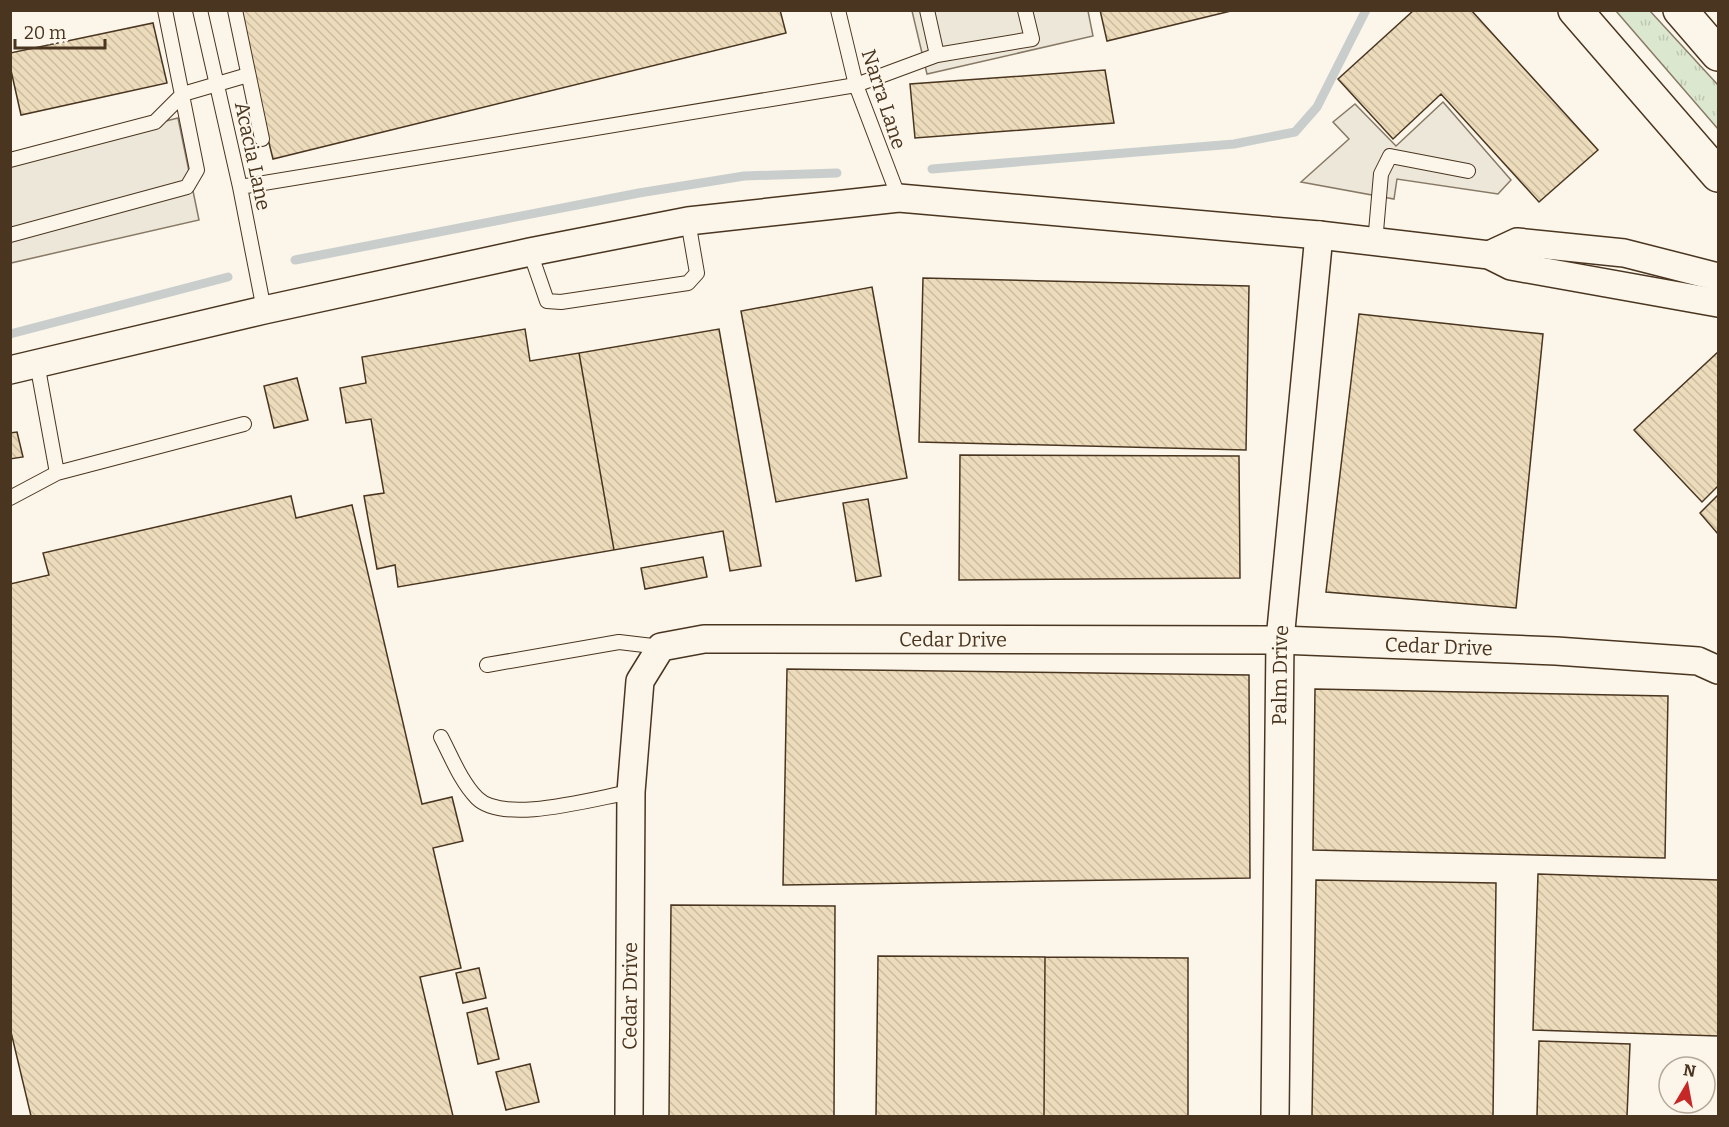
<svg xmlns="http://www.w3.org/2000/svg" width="1729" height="1127" font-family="Bitter,serif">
  <defs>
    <pattern id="grass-tufts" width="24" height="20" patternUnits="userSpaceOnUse" patternTransform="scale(1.5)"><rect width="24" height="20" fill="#dce7d0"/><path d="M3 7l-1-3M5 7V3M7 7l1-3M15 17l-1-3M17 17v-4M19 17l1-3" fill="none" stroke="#bec7b2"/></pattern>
    <pattern id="building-back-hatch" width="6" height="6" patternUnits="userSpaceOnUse" patternTransform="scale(1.5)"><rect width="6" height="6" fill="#ecdcbc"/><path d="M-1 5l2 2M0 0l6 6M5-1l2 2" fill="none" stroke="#ccbda1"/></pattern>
  </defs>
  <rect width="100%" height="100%" fill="#fbf6e9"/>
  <path fill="url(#grass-tufts)" stroke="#887966" stroke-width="1.5" d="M1616,11H1650L1718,85V129Z"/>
  <path fill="#ede7d9" stroke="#887966" stroke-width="1.5" d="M912,11H1088L1093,36L927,74Z
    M1443,102L1511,180L1498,194L1397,179L1394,199L1301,182L1349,139L1333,122L1355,104L1396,146Z
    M178,118L199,220L11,263L10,160Z"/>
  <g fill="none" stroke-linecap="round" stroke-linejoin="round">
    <path stroke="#c9cecd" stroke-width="9" d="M932,169L1234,144L1295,132L1317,107L1366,10
      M295,260L639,193L744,176L837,173
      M10,334L228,277"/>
  </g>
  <path fill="url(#building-back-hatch)" stroke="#4a3520" stroke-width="1.5" d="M236,10H780L786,33L273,159Z
    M1100,10H1235L1107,41Z
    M1414,10H1471L1598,150L1539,202L1441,94L1393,139L1338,79Z
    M153,23L167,83L21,115L10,66V53Z
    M1105,70L1114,123L915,138L910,84Z
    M923,278L1249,286L1246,450L919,442Z
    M872,287L907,478L776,502L741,311Z
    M1359,314L1543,334L1516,608L1326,592Z
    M525,329L530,361L579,353L614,550L398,587L395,565L377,569L364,496L384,493L371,419L346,423L340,388L366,383L362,357Z
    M719,329L761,566L730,571L723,531L614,550L579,353Z
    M1718,352V486L1702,502L1634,430Z
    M297,378L308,420L274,428L264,386Z
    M17,432L23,457L10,459V433Z
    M960,455L1239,456L1240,578L959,580Z
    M1718,495V534L1700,513Z
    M291,496L296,518L352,505L422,804L452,797L463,841L433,848L461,968L420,977L453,1116H31L10,1028V584L49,575L43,553Z
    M868,499L881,576L856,581L843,503Z
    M703,557L707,577L645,589L641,568Z
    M787,669L1249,675L1250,878L783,885Z
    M1315,689L1668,696L1665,858L1313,850Z
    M1538,874L1718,880V1036L1533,1030Z
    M1316,880L1496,883L1493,1116H1312Z
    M671,905L835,906L834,1116H669Z
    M878,956L1045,957L1044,1116H876Z
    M1045,957L1188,958V1116H1044Z
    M479,968L486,998L463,1003L456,973Z
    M487,1008L499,1059L478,1064L467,1013Z
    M1539,1041L1630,1044L1627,1116H1537Z
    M530,1064L539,1102L506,1110L496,1072Z"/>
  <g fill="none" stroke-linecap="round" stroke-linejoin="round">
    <g stroke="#4a3520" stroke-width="16">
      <path id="lane" d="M200,10L240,187L264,310
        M235,10L262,139
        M838,10L856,85L899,198
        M927,10L937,55
        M10,160L155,122L183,94L248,75
        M240,187L856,85L937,55L1032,39L1025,10
        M10,235L187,187L197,170L165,10
        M1375,243L1381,174L1390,156L1468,171
        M530,252L547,301L561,302L688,283L697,273L688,221
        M37,363L57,473
        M10,498L57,473L244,424
        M487,665L619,642L661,647
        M441,737C451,756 461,782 477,798C504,825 595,798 631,792"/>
    </g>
    <g stroke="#4a3520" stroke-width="30">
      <g id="street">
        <path d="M1489,255L1517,242L1624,253L1718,277"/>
        <path d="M10,370L264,310L530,252L688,221L899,198L1319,235L1489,255L1511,266L1718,303"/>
        <path id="s1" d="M629,1116L631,792L640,681L661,647L704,639L1280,640L1556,651L1698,661L1718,670"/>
        <path id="s2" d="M1275,1116L1280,640L1319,235"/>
      </g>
    </g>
    <g stroke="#4a3520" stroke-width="36">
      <path id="primary" d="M1575,10L1718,175
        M1680,10L1718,54"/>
    </g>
    <use href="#lane" stroke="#fbf6e9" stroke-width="14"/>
    <use href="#street" stroke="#fbf6e9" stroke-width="27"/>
    <use href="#primary" stroke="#fbf6e9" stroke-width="33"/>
  </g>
  <g text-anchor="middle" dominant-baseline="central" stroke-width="4.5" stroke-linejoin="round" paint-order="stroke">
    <g font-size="20" fill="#4a3520" stroke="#fbf6e9">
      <text transform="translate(884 99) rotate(72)">Narra Lane</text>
      <text transform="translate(253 156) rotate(78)">Acacia Lane</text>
      <text stroke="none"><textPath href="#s1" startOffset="768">Cedar Drive</textPath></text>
      <text stroke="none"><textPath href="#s1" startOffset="1254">Cedar Drive</textPath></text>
      <text stroke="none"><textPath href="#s2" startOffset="441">Palm Drive</textPath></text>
      <text stroke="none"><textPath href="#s1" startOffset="120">Cedar Drive</textPath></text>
    </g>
  </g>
  <rect width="1729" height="1127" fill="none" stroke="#4a3520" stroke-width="24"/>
  <g transform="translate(1687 1085) rotate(10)"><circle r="28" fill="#fbf6e9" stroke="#b4a999" stroke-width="1.5"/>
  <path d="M0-4.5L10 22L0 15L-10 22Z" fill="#c62828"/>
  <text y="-9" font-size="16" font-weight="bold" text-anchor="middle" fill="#4a3520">N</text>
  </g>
  <path d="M15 39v9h90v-9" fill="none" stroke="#4a3520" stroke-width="3"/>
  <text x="24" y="39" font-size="18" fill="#4a3520" stroke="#fbf6e9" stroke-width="4.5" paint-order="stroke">20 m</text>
</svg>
